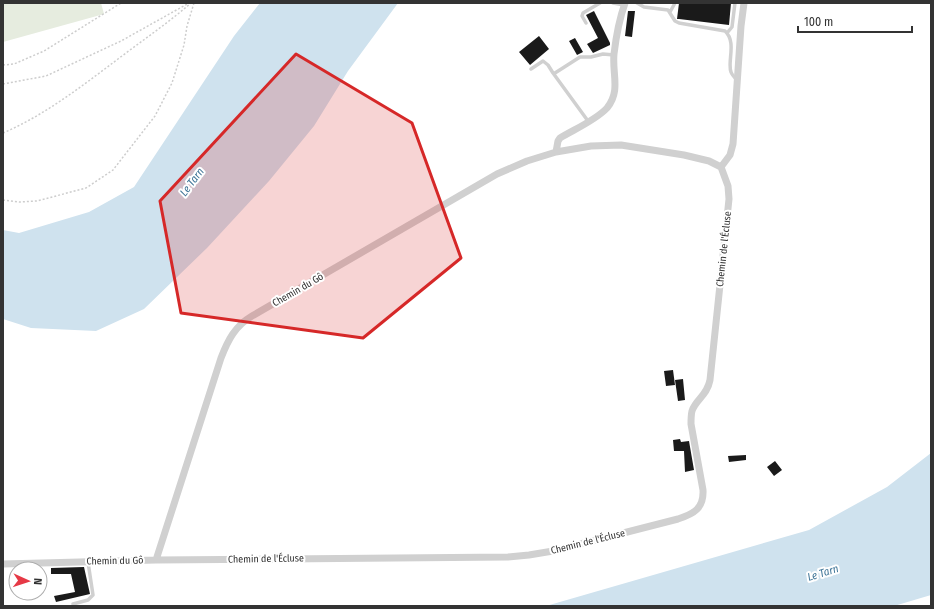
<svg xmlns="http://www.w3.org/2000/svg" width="934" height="609" font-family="'Fira Sans Condensed',sans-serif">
  <rect width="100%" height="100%" fill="#fff"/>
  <path fill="#e6ecdf" d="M3,3H101L104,14L3,42Z"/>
  <path fill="#cfe2ee" d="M260,3H398L348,71L314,126L269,181L207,248L144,309L96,331L31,328L3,319V230L19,233L89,212L134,187L234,36Z
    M931,453V595L894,606H546L809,530L887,487Z"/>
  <path fill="#1a1a1a" d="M679,3H731L729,25L679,19H677Z
    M594,11L610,43V45L593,53L587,44L598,38L586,15Z
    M628,11H635L632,37L625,36Z
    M539,36L549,49L530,65L519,52Z
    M575,38L583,52L577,55L569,41Z
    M673,370L675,385L666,386L664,371Z
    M683,379L685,400L678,401L675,380Z
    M680,439L681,442L689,441L694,470L685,472L684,451H674L673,440Z
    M746,455V460L729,462L728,456Z
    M775,461L782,470L774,476L767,467Z
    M84,567L90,594L56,602L54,596L75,592L71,574H51V568Z"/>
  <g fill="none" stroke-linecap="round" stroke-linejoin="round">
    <path stroke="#cdcdcd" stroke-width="1.5" stroke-dasharray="2 2" stroke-linecap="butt" d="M3,65L14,64L44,51L121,3
      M3,84L46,76L121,41L189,3
      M3,133C45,115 82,86 118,59C143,40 168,23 191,3
      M3,200L19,202L37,201L86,188L113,170L155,116L172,83L184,45L187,26L194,3"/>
    <path stroke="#d0d0d0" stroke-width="3.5" d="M613,3L624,5
      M637,3L644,7L668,10L675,21L679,23L725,31C737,42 727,62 731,72C732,75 735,78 737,80
      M670,12L675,3
      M586,23L582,16L583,13L600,3
      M727,33L732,27L735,3
      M531,69L543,61L548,65L553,73H555L580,57H591L603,54L614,55
      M553,73L588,121
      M73,604L88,600L93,595L88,562"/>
    <path stroke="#d0d0d0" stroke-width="7" d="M721,167L730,155L733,144L741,26L744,3
      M156,560L508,557L529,555L553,551L678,519C694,514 704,508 703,490L691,424C691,420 691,415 692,411C696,399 707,396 710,380L729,199L728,186L721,167L709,161L684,155L621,145L591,146L556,152
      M3,564L156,560L221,358C228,340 235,326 252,316L497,174L527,161L556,152L558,141L560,138C575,129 596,120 607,108C621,91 612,74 614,54C616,37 619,20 625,3"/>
  </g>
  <path fill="#d62828" fill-opacity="0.2" stroke="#d62828" stroke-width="3" stroke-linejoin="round" d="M296,54L412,123L461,258L363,338L181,313L160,201Z"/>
  <g text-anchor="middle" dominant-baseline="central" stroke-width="4" stroke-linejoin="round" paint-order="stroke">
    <g font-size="10" fill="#333" stroke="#fff">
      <text transform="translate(724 249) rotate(-84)">Chemin de l'Écluse</text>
      <text transform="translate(298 290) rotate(-30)">Chemin du Gô</text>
      <text transform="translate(588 542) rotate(-14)">Chemin de l'Écluse</text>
      <text transform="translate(266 559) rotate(-1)">Chemin de l'Écluse</text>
      <text transform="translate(115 561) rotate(-1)">Chemin du Gô</text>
    </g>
    <g font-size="11" font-style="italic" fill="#3f7597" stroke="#fff">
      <text transform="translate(192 182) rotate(-53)">Le Tarn</text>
      <text transform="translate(823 573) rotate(-17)">Le Tarn</text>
    </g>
  </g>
  <rect width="934" height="609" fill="none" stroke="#333333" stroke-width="8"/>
  <g transform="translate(28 581) rotate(93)"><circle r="19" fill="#ffffff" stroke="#adadad"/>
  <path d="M0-3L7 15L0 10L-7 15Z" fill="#e63946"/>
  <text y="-6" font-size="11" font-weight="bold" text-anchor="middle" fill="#333333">N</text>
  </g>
  <path d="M798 26v6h114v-6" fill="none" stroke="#333333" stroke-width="2"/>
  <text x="804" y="26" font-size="12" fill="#333333" stroke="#ffffff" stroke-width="3" paint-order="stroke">100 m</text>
</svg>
